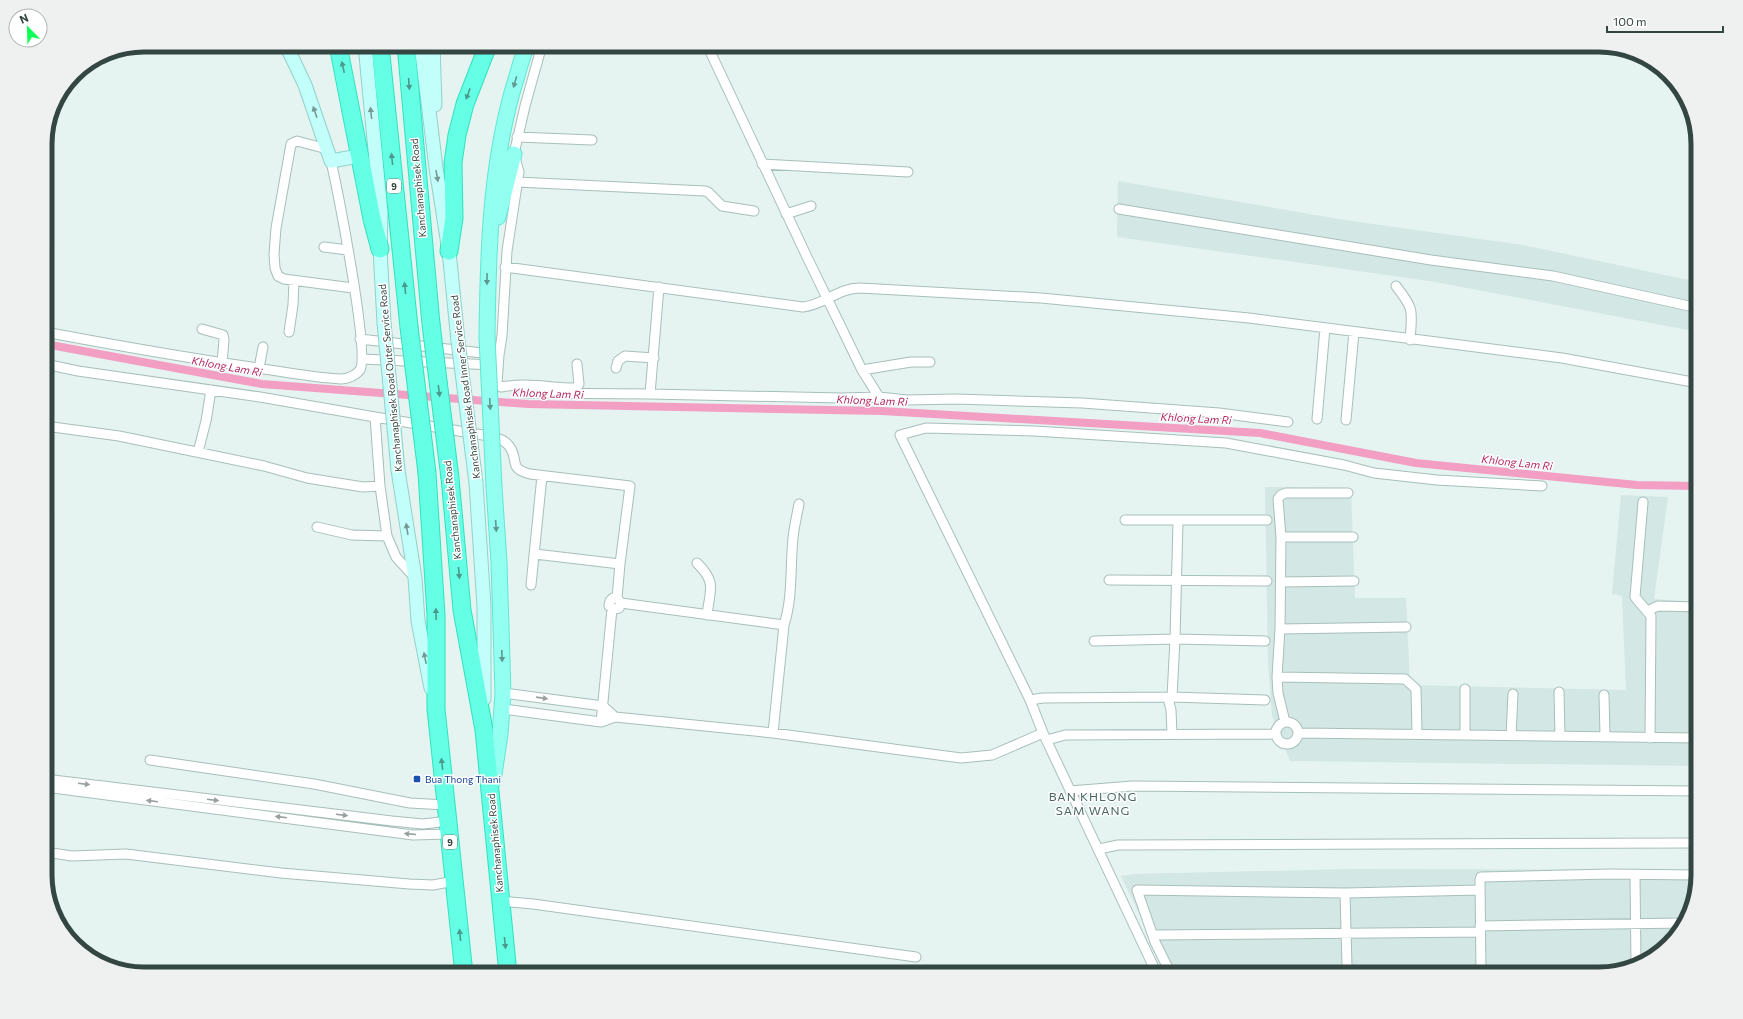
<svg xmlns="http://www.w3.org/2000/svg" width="1743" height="1019" font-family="Commissioner,sans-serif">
  <rect width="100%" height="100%" fill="#e5f3f1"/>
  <path fill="#d3e7e4" d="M1118,181L1344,220L1523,245L1698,282V331L1688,330L1436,282L1117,237Z
    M1265,487L1351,488L1355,598H1406L1410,685L1626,690L1622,596L1612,594L1621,495L1668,497L1654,599L1698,602V766L1290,761L1272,716L1268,660Z
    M1354,869L1698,870V876L1685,925L1649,961L1600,974H1168L1121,876L1134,874Z"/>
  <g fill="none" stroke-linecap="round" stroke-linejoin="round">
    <path stroke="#f39ec3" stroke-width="8" d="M45,344L262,384L528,404L882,411L1260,433L1416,463L1637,485L1698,486"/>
    <g stroke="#a7bfbb" stroke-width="11">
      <path id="street" d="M542,45L525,106L514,154L519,172L507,251L502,336L499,355L497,384L501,387C530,382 548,388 576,388L579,384L577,364
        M707,45L807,257L862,370L879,397
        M517,137L592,140
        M327,149L297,141L291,144L276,228L274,254L275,268L278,276L284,279L353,288
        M762,164L908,172
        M517,182L705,191L708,192L722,206L754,211
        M1119,209L1431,260L1553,276L1698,308
        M786,214L811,206
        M324,247L348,250
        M505,267L803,307C824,305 838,288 860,288L1041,298L1249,318L1562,358L1698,383
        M1396,286C1415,310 1412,311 1410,340
        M202,329L223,335L224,340L222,363
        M45,332C114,345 182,357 251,367C279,371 314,378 341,379C348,379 356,375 360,370C370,353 337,188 331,161
        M289,332L293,305L294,281
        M360,339L491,354
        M362,359L493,365
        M45,364L78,371L260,397L375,417
        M259,368L263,347
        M616,368L618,361L625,356L654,358
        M862,370L911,362H930
        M524,393L650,394L659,287
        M650,394L841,398L879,397L907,400L956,399L1082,403L1219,413L1288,422
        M1317,419L1325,328
        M1346,420L1354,332
        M45,426L119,436L264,466L307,478L363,487L380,486
        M198,452L206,421L211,390
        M1643,502L1635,597L1651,616L1650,738
        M1125,520H1267
        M317,527L352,535L387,536
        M1281,537H1353
        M535,554L620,564
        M697,563C717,583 710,589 707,615
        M415,578L396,557L387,536L380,486L375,417L489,436C496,438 504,439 509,446C520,460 507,468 530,474L630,486L620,564L617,598L621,603L619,608L614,609L609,606L610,601L613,598H617
        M1109,580L1267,581
        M1281,582L1354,581
        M531,585L542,476
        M621,603L784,625L773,733
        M1647,611L1658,606L1698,607
        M784,625C793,597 790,567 793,538C794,527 797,515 799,504
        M1280,629L1406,627
        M1094,641L1175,639L1265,641
        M1277,677L1405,679L1416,689L1417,734
        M1559,692L1560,736
        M503,693L603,706L615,717
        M1604,695L1605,736
        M1030,700L1043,698L1172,697L1265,700
        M503,709L601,722L615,717L773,733L961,758L992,755L1043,733
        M601,722L612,609
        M1285,722L1278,693L1277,677L1280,629L1281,537L1278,499L1281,495L1286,493H1348
        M1276 733a11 11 0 1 1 22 0a11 11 0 1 1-22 0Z
        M1298,733L1698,738
        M1172,734L1171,710L1169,702L1172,697L1175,639L1178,521
        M1465,735V689
        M1511,736L1513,694
        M1698,738V689
        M1047,740L1065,735L1276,734
        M150,760L314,784L410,803L446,805
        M45,779L392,821L423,824L448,821
        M45,787L413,835L449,834
        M1070,791L1132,786L1698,791
        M1099,849L1118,845L1698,843
        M45,852L72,856L126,854L281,873L409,884L433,885L454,881
        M1635,875L1636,964
        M1345,893L1347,966L1350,974
        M500,901L533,904L916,957
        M1480,926L1685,923
        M1153,935L1480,932
        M1157,974L1043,733L1030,700L900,435L926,428L1034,431L1226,443L1344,465L1374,473L1437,480L1542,486
        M1171,974L1155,942L1137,890L1345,893L1480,890
        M1396,974H1428
        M1481,974L1480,880L1481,877L1610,874L1698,875
        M1529,974H1601"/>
    </g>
    <g stroke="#91d2cb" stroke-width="15">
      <path id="secondary" d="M286,45L305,85L331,161L359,156
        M365,45L381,213L380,249L384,323
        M421,45L436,168L449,251L458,341
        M433,45L435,105
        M398,470L415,578L418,621L431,688
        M476,483L484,606V699"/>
    </g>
    <g stroke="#5ee8d5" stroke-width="17">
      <path id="primary" d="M498,217L514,154
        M487,337C488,253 490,170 513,89C518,74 521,59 527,45
        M493,781L500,734L503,693L499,562L494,487"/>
    </g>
    <g stroke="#2fe3be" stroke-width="19">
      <path id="highway" d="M338,45L372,219L380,249
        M380,45L409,327
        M406,45L431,324
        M449,251L454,218L453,163L457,135L465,104L488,45
        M427,473L436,615V709L464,974
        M450,478L462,610L484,730L508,974"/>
    </g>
    <use href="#street" stroke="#fff" stroke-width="9"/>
    <use href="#secondary" stroke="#c3fffa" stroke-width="13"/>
    <use href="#primary" stroke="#92fff1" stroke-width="15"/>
    <use href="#highway" stroke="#64ffe4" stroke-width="17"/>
    <g stroke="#91d2cb" stroke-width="15" stroke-linecap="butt">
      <path id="secondary-bridge" d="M384,323L398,470
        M458,341L476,483"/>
    </g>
    <g stroke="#5ee8d5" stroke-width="17" stroke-linecap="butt">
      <path id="primary-bridge" d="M487,337L494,487"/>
    </g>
    <g stroke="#2fe3be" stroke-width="19" stroke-linecap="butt">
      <path id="highway-bridge" d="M431,324L450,478
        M409,327L427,473"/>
    </g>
    <use href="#secondary-bridge" stroke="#c3fffa" stroke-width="13"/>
    <use href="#primary-bridge" stroke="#92fff1" stroke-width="15"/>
    <use href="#highway-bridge" stroke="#64ffe4" stroke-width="17"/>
  </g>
  <defs><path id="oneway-solid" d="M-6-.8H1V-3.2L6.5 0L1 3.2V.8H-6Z"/></defs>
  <g fill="#4a998b">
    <use href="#oneway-solid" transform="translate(343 67) rotate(-102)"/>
    <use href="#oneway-solid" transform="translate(409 84) rotate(86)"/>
    <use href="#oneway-solid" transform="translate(468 94) rotate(110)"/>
    <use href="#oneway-solid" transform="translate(392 159) rotate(-96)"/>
    <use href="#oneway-solid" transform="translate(405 288) rotate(-96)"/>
    <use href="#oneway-solid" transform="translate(439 391) rotate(83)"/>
    <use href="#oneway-solid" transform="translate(459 573) rotate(85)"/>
    <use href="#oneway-solid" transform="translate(436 614) rotate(-92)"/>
    <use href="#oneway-solid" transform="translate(442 764) rotate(-96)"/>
    <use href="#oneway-solid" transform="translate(460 935) rotate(-96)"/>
    <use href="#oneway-solid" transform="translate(505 943) rotate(84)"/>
  </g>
  <g fill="#5e9991">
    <use href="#oneway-solid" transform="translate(515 82) rotate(106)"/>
    <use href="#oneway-solid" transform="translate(487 279) rotate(91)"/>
    <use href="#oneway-solid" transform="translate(490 404) rotate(87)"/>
    <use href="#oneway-solid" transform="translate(496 526) rotate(86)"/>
    <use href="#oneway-solid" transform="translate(502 656) rotate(88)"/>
  </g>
  <g fill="#749995">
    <use href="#oneway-solid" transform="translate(315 112) rotate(-109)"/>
    <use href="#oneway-solid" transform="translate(371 113) rotate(-96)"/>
    <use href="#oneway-solid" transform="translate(437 176) rotate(80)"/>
    <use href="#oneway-solid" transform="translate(407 529) rotate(-99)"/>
    <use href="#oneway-solid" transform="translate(425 658) rotate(-101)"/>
  </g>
  <g fill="#9aa2a0">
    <use href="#oneway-solid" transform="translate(542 698) rotate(8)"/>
    <use href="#oneway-solid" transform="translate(84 784) rotate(7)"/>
    <use href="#oneway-solid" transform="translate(213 800) rotate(7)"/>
    <use href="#oneway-solid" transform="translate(152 801) rotate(-173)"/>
    <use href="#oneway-solid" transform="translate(342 815) rotate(7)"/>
    <use href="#oneway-solid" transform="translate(281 817) rotate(-173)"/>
    <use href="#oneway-solid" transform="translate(410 834) rotate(-175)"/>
  </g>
  <rect fill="#1a4fb4" stroke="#fff" stroke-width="1.5" x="413" y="775" width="8" height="8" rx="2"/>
  <g text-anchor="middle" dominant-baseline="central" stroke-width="3" stroke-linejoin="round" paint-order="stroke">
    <g fill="#fff" stroke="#717e7b" stroke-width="1">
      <rect x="387" y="179" width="14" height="14" rx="3"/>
      <rect x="443" y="835" width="14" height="14" rx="3"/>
    </g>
    <g font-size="9" font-weight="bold" fill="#344642">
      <text x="394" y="186">9</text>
      <text x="450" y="842">9</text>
    </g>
    <g font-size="10" fill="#344642" stroke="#fff">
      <text transform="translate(418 188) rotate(-95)">Kanchanaphisek Road</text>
      <text transform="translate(390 378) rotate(-95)">Kanchanaphisek Road Outer Service Road</text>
      <text transform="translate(465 387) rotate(-97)">Kanchanaphisek Road Inner Service Road</text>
      <text transform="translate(452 510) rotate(-96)">Kanchanaphisek Road</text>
      <text transform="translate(495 843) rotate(-95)">Kanchanaphisek Road</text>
    </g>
    <g font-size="10" fill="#164399" stroke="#fff" text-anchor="start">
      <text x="425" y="779">Bua Thong Thani</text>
    </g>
    <g font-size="11" font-style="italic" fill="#b62a64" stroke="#fff">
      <text transform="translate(227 366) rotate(10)">Khlong Lam Ri</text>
      <text transform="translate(548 393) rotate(2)">Khlong Lam Ri</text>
      <text transform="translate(872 400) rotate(2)">Khlong Lam Ri</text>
      <text transform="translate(1196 418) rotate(3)">Khlong Lam Ri</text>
      <text transform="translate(1517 462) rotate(6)">Khlong Lam Ri</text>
    </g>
    <g font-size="12" letter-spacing="1" fill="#4b6962" stroke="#fff">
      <text x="1093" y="796">BAN KHLONG<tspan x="1093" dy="14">SAM WANG</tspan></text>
    </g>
  </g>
  <path d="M0 0H1743V1019H0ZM144 52H1599A92 92 0 0 1 1691 144V875A92 92 0 0 1 1599 967H144A92 92 0 0 1 52 875V144A92 92 0 0 1 144 52Z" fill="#eff0f0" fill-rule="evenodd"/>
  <path fill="none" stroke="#344642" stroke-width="5" d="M144 52H1599A92 92 0 0 1 1691 144V875A92 92 0 0 1 1599 967H144A92 92 0 0 1 52 875V144A92 92 0 0 1 144 52Z"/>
  <g transform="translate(28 28) rotate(337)"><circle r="19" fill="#ffffff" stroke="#aeb5b3"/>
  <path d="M0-3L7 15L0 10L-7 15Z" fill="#10ff5a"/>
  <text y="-6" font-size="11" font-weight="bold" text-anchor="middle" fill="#344642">N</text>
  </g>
  <path d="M1607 26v6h116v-6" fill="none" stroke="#344642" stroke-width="2"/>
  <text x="1613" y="26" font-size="12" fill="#344642" stroke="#ffffff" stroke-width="3" paint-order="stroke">100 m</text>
</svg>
